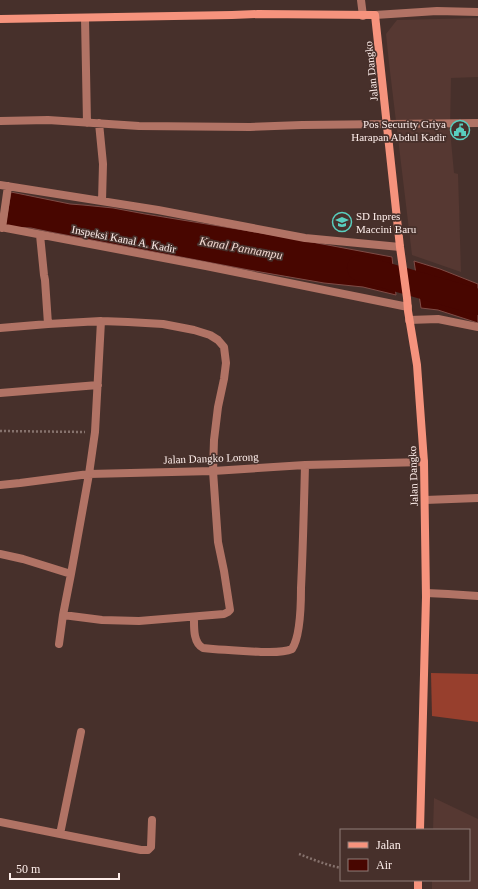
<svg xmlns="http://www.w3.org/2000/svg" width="478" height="889" font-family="'Times New Roman',serif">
  <rect width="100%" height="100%" fill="#47302b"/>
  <path fill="#563832" d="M478,18V77L451,78L450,130L454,173L458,174L461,272L412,255L389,63L386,34L397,20Z
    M434,798L478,819V889H432V880H469V830H433Z"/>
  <path fill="#973f2d" d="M431,673L478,674V722L432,716Z"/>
  <path fill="#480600" stroke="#7f4c46" d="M11,192L70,204L83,205L113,208L145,214L274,235L392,257L396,295L363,287L324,283L249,270L50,232L31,228L5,227Z
    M414,261L440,269L478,284V323L438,310L421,308Z"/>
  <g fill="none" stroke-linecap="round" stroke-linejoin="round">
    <path stroke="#480600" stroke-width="26" d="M360,268L478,302"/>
    <path stroke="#86726d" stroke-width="2.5" stroke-dasharray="2 2" stroke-linecap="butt" d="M0,431L85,432
      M299,854C312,859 326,865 341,868"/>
    <path stroke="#b17365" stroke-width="8" d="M361,0L363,16
      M375,15L437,11L478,12
      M85,18L87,123
      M0,121L48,120L139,126L250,127L302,125L478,123
      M99,123L103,164L102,201
      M0,185L158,210L305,238L400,247
      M0,227L206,266L408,307
      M2,228L8,186
      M40,235L44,275L45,280L48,324
      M409,320L438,319L478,327
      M0,328L48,324L101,321L128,322L163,324L194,330L210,335L218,340L224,347L226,363L224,379L218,407L214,440L213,471L218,542L224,571L230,610L228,612L224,614L139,621L102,620L63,615
      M0,393L98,385
      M0,485L20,483L89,474L213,471L305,465L424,462
      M425,500L478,498
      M0,554L23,559L71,574
      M426,593L448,594L478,596
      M194,617C194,627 193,643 203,648C222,650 242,651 261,652C272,652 283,653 292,649C300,637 301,603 301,588C303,547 304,506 305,465
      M59,644L63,615L71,574L89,474L95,432L101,321
      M0,822L60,834L141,850H148L151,847L152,820
      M60,834L81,732"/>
    <path stroke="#f6937d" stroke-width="8" d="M0,19L232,15L258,14L375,15L400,247L407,298L408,311L417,365L424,462L426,597L420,830
      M418,889V880"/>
  </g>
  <defs>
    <g id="civic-ring" transform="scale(1)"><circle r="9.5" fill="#47302b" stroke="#59cebe" stroke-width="1.5"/><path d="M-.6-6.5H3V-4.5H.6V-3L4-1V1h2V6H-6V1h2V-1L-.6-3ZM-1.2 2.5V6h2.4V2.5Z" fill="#59cebe"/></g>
    <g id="school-ring" transform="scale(1)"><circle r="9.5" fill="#47302b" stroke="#59cebe" stroke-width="1.5"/><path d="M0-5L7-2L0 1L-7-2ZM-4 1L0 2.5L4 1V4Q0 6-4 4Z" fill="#59cebe"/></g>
  </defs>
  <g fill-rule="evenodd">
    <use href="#civic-ring" x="460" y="130"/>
    <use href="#school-ring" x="342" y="222"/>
  </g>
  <g text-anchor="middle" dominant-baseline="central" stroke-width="3.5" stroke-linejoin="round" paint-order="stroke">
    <g font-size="11" fill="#feeeeb" stroke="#47302b">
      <text transform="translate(371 71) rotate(-96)">Jalan Dangko</text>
      <text transform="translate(124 239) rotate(11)">Inspeksi Kanal A. Kadir</text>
      <text transform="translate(211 458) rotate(-2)">Jalan Dangko Lorong</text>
      <text transform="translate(413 476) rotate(-92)">Jalan Dangko</text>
    </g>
    <g font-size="11" fill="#feeeeb" stroke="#47302b" text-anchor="end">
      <text x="446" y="124">Pos Security Griya<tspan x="446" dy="13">Harapan Abdul Kadir</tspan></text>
      <text x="356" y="216" text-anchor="start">SD Inpres<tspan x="356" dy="13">Maccini Baru</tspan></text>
    </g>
    <g font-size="12" font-style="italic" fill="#f3d9d2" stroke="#47302b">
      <text transform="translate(241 248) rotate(10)">Kanal Pannampu</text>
    </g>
  </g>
  <rect x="340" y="829" width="130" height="52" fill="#47302b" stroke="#907c78"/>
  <rect x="348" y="842" width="20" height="6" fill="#f6937d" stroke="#907c78"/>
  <text x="376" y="849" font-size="12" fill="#feeeeb">Jalan</text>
  <rect x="348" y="859" width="20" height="12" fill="#480600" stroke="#907c78"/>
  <text x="376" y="869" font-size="12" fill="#feeeeb">Air</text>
  <path d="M10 873v6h109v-6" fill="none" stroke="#feeeeb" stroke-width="2"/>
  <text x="16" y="873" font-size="12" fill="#feeeeb" stroke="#47302b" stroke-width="3" paint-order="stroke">50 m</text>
</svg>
